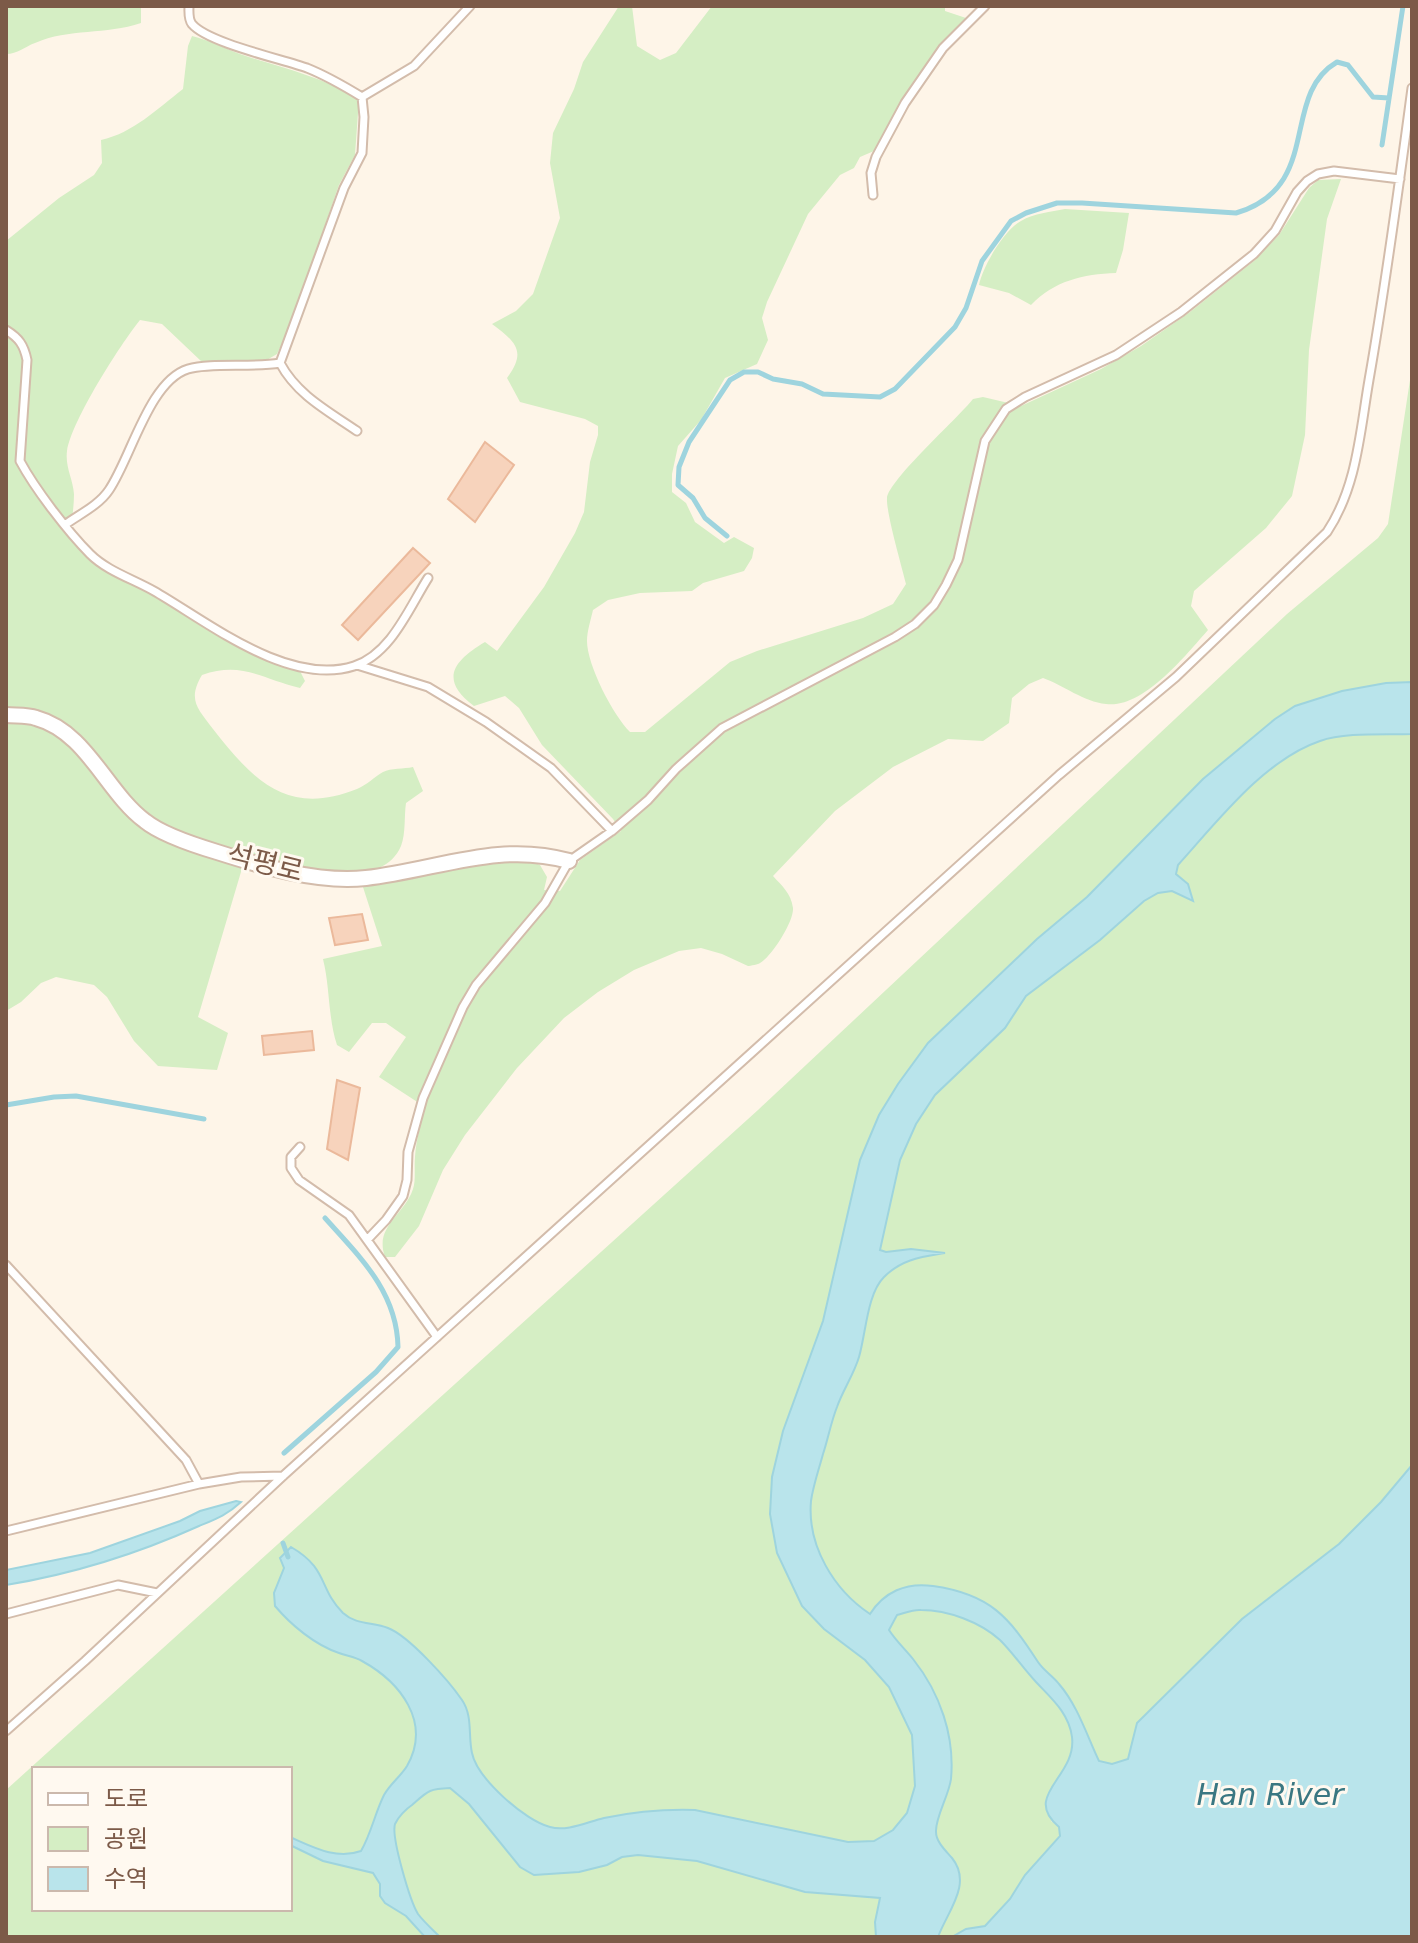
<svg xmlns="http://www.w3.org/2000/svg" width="1418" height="1943" font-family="'DejaVu Sans','Noto Sans KR',sans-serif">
  <rect width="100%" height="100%" fill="#fef5e8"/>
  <path fill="#d5eec4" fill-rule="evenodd" d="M6,6H141V23C106,35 69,28 35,43C24,47 18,54 6,54Z
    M619,6H632L637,46L660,60L676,53L712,6H945V11L966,18L931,56L874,151L860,157L854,168L840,175L808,214L767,302L762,318L768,340L757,364L725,378L701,420L678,446L672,474V492L686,503L695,522L724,543L734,537L754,548L752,558L744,571L703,583L692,591L640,593L608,600L593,610C591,619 587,631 587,641C587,665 613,715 630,732H645L730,662L757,651L863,618L893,604L906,584C902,567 886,513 887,498C889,480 957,419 973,399L983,397L1021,406L1101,369L1141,346L1190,312L1255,260L1279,235L1309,188L1318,180L1341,179L1327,219L1309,350L1305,435L1292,496L1266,528L1194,591L1191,606L1208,630C1185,656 1143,709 1106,704C1084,702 1063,685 1043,678L1029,684L1012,698L1009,723L983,741L948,739L893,767L835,811L773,876C782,886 791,893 793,908C794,921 772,956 760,963C759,964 750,966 748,966L722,954L701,948L679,951L634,970L598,992L564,1018L517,1068L465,1135L443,1170L419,1226L395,1257H385C374,1226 404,1216 413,1189C416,1180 414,1167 415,1157C416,1140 421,1124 425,1107L379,1077L406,1037L386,1023H372L349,1052L337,1045C328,1018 330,987 323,959L382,946L362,884L498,860L526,859L540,865L547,877L544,890L560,891L580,860L621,831L613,819L542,745L519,708L505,696L474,706C439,680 453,661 485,642L497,651L544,587L575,533L584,512L590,462L598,435V426L585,419L520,402L507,378C527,351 516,342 492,324L516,311L533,294L560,218L550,163L553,133L574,89L583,62Z
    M192,36C209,40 224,48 240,54C284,69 318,75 359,99L355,155L339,185L290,326L277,354L265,361L202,362L162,324L140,320C120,345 72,420 67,451C65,467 73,479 74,494C74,509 71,524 70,538C99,573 125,579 162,600C212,628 244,653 300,671L305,681L300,688C262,679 242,661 202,675C187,700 198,709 213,729C253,780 287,817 357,789C367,785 374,777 383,772C391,768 404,769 413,767L423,791L406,803C404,816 406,833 401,846C380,896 286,865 246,855L198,1017L228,1033L217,1070L158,1066L134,1041L107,997L94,985L56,977L41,983L21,1002L6,1011V241L59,198L94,175L102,163L101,140C133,133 157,109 183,89L188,46Z
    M1065,209L1129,213L1123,250L1116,273C1083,274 1054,281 1031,305L1009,293L979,285C983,266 1004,230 1021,221C1034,213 1051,212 1065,209Z
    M1412,367V1465L1381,1502L1339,1544L1242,1619L1137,1723L1128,1759L1112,1764L1051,1821L1059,1827L1060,1835L1025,1875L1010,1899L985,1926L966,1929L952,1937H6V1790L758,1110L1287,614L1378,538L1388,524ZM34,1769H290V1909H34Z"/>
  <path fill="#b9e4eb" stroke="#9ed4de" stroke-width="2" d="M1412,682V734C1385,735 1345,732 1320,741C1264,760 1217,822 1178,865L1176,874L1188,884L1193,901L1172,891L1158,893L1144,901L1100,940L1026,996L1005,1028L935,1095L916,1124L900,1160L880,1250L886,1252L911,1249L945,1253C921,1257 902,1259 884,1277C867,1294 866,1333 859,1357C854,1374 843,1390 837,1407C831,1422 828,1439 823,1454C819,1469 813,1486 811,1501C807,1546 834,1590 870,1614C884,1592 906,1582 933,1586C990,1594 1009,1617 1038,1662C1044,1671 1053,1676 1059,1684C1078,1706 1087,1736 1099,1761L1112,1764L1128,1759L1137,1723L1242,1619L1339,1544L1381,1502L1412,1465V1937H952L966,1929L985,1926L1010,1899L1025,1875L1060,1836L1059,1827C1021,1795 1077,1777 1072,1737C1069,1713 1051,1698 1036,1682C1023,1668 1013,1653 1000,1640C980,1622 948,1610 921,1610C914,1609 905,1613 897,1615L889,1630C896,1641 905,1649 913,1659C940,1693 955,1736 951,1779C949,1795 935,1818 936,1832C936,1842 946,1851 952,1858C973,1884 947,1912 938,1937H876L875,1922L880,1898L805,1892L697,1861L638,1855L622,1857L607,1865L579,1872L534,1875L520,1867L469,1804L450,1788C428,1789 428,1791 412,1805C406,1809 398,1817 395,1824C391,1837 410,1901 418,1914C424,1922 433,1930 440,1937H425L406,1916L385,1903L380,1896V1884L373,1873L323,1861L290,1845V1837C313,1847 336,1860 361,1851C371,1834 375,1813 384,1795C390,1784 401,1776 407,1766C432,1722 400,1682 362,1661C355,1657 347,1656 339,1653C315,1645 291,1625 275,1606L274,1593L284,1568L280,1558L291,1547C329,1569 318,1588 343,1613C356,1625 373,1622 388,1628C409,1636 449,1681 462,1700C473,1716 468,1736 472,1753C477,1778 525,1821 550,1827C567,1832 587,1822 604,1818C633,1812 664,1809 695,1810L848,1842L874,1841L893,1830L907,1813L915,1786L912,1735L889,1687L865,1660L824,1629L802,1606L777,1553L770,1514L772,1477L783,1431L823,1321L860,1160L879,1115L898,1084L928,1043L1037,939L1087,897L1203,779L1275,719L1295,706L1342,691L1386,683Z
    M236,1501L241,1502C227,1515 216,1519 199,1526C137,1554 73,1574 6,1585V1570L90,1553L180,1521L200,1511Z"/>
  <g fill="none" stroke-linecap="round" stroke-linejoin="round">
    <path stroke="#9ed4de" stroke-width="5" d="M1382,145L1403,6
      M727,536L705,518L693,498L678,485L679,467L689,442L730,380L744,372H758L773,379L802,384L823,394L880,397L895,389L955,327L966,308L982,261L1011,221L1026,213L1057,203H1082L1236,213C1324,187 1279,96 1337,62L1348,65L1373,97L1389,98
      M6,1105L54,1097L76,1096L204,1119
      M284,1453L376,1372L398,1347C397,1292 360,1257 325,1218
      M283,1543L288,1557"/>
  </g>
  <path fill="#f7d3bc" stroke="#ebb99b" stroke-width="2" d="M485,442L514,465L475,522L448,499Z
    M413,548L430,563L358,640L342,625Z
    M362,914L368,940L335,945L329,918Z
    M312,1031L314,1050L264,1055L262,1036Z
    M337,1080L360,1088L348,1160L327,1149Z"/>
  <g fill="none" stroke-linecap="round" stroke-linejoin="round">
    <g stroke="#d3bcab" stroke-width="11">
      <path id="lane" d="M189,6C189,12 188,19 192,24C208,43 282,59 307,68C327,76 344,86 362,97
        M362,97L414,66L470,6
        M873,195L871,173L876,157L905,103L943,48L985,6
        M6,330C19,338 24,345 27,360L20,461C35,489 68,532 90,554C107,571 133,579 154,591C208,622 288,687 354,666C391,654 409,608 428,578
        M280,363L344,188L362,153L364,117L362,97
        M280,363C297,395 328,411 357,431
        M66,524C80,514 99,505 109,490C131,458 149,381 188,369C212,362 252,368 280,363
        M357,665L428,687L486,722L551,768L612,831
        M300,1147L291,1157V1168L299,1180L349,1215L437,1337
        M367,1240L386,1220L403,1196L407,1180L408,1152L423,1098L463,1007L476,985L545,903L569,861L612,831L648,800L676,769L722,728L895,637L915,624L934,605L946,585L958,560L985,441L1006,409L1025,397L1116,355L1181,312L1254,254L1275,231L1297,192L1307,181L1318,174L1334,171L1400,179
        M6,1265L186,1460L199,1484
        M6,1531L199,1484L241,1477L283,1476
        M6,1614L118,1585L157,1593
        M6,1731L85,1661L283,1476L1059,775L1176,677L1327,532C1357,487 1360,432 1369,380C1386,283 1399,186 1412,88"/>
    </g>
    <g stroke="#d3bcab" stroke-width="18">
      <path id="street" d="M6,715C16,716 27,715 36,718C87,732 106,792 145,821C161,834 197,846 217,852C264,867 317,883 366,878C437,870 498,841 569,861"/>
    </g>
    <use href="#lane" stroke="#fff" stroke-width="7"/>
    <use href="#street" stroke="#fff" stroke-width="14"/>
  </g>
  <g text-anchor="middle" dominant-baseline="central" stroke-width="6" stroke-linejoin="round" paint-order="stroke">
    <g font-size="28" fill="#7c5a48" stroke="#fff9f0">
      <text transform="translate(265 863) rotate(14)">석평로</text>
    </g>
    <g font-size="30" font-style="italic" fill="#3a7782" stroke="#fff9f0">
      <text x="1270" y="1794">Han River</text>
    </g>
  </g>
  <rect width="1418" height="1943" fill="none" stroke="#7c5a48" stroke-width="16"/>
  <rect x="32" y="1767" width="260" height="144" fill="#fff9f0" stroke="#cbb9ad" stroke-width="2"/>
  <rect x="48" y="1793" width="40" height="12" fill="#ffffff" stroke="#cbb9ad" stroke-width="2"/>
  <text x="104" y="1807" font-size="24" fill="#7c5a48">도로</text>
  <rect x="48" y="1827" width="40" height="24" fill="#d5eec4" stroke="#cbb9ad" stroke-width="2"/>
  <text x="104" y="1847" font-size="24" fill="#7c5a48">공원</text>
  <rect x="48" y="1867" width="40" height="24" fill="#b9e4eb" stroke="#cbb9ad" stroke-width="2"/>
  <text x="104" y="1887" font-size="24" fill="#7c5a48">수역</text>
</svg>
